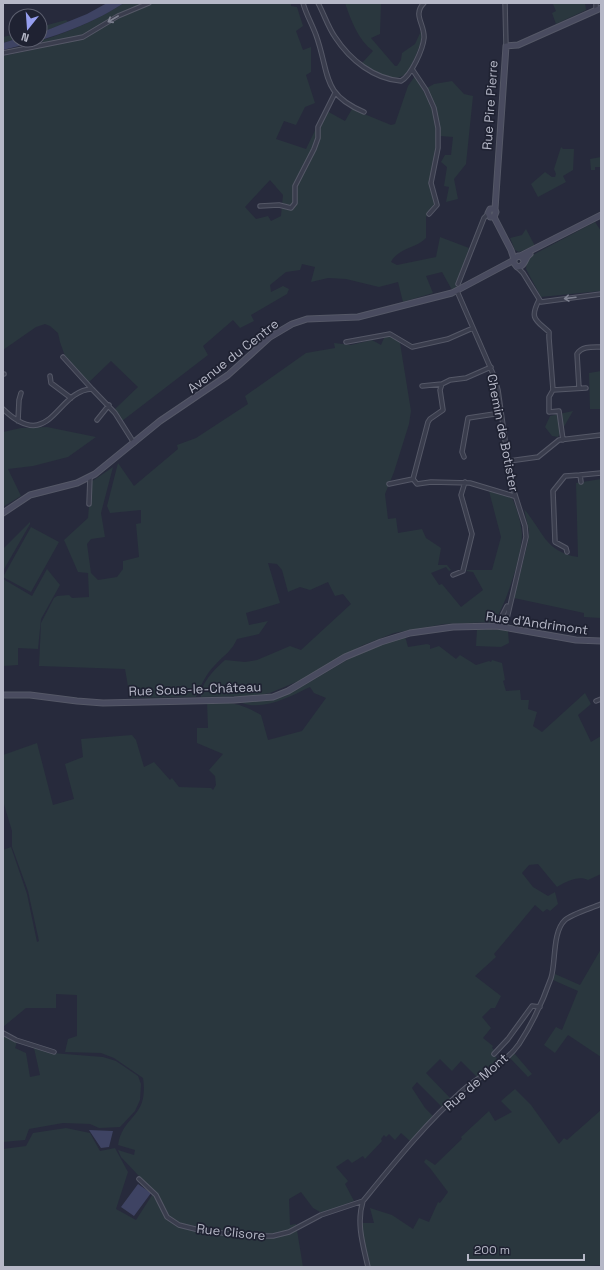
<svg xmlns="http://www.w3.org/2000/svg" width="604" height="1270" font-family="'Space Grotesk',sans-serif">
  <rect width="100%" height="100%" fill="#272a3c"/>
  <path fill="#2a373e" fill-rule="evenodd" d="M124,3H291V6L297,7L303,26L296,31L303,50L311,47V72L306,75L315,103L305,107L296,125L284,121L276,139L306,149L325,110L345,121L352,109L391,125L395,124L408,86L415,76L430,103L436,122L438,148L431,176L436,203L426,217V238C417,248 398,248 391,262L397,265L436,257L440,237L469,248L456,287L452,290L442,272L426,276L433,293L403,302L398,282L379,287L346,279L328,278L311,282L315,267L302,264L300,270L286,272L270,285L271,292L283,286L289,289L287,294L251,315L254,321L240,328L233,320L203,346L208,355L122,421L115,409L138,387L111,361L88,383L66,359L60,342L58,333L50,326L45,324L36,327L3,350V56L41,48L43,40C71,31 99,19 124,3ZM270,180L283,195L281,216L271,221L268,216L256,219L245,207Z
    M345,3H381L380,34L371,38L395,66H397L401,60L402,53L415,44L421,31C423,41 419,47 415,57C413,61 412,67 409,71C396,86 374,73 362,63L373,51C358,40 351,20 345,3Z
    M555,3H585L586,10L556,24L552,13L556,11L553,4Z
    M66,20L68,22L40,33V27Z
    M16,34V39L3,43V37Z
    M452,81L464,94L473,96L466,164L454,179L458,199L446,202L449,187L444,186L447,167L441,162L445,155H451L453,137L440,136L435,105L427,88L434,84Z
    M561,147L563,149H574L573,170L563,176L566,182L538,197L531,184L545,172L552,177H555L556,174L554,169Z
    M601,157V167H595V170H591L590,159Z
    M595,222L601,231V291L541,297L526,269L527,258Z
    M526,229L535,246L519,252L515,250L510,238L522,235Z
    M388,336L393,337L400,343L411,411L409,424L394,472L385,494L388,519L396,518L398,533L422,529L426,538L441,548L438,565H447L451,570L449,571L446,567L431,573L439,585L442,584L461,607L483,590L473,572L466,571L467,570H492L501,537L489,491L512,498C517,508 521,523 522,534C522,555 506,605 494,622L444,624L394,633L361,646L308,677L270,693L255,696L201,697C201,682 215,669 225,660L245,662L257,660L290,646L301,650L351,604L343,594L335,596L328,582L310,590L300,587L288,592L282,570L277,564L268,563L280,603L246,613L249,625L268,621L259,634L237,639C231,652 224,655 215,665C206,674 201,685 196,697L130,698L125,669L39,666L41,623L54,598L57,596L69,595L72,598L89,597L88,573L78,572L64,540L88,518L91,482L113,467L101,513L105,537L91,539L87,544L91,573L98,580L117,577L123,569V561L139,557L136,524L141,523V510L110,513L107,506L118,463L134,486L178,449L177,445L196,438L248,404L245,396L306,353L335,348L334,343L351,345L372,340L381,345L384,338Z
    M601,371V409H590L589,373Z
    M573,411L558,437L552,436L545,427L550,416Z
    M47,427L96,437L68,457L33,466L8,469L21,496L3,507V432L21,428Z
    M601,479V618L584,617V613L514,598L528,542L529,531L524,509C543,531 545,552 578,557L576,483Z
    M30,522V524L3,571V549Z
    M31,527L59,542L31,592L3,577Z
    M47,569L60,585L41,619L38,649L18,648V665L3,666V677V579L32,596Z
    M477,628H492V630H497V628L508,631L509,643L501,647L476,646Z
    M405,636L408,647L427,644L430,645V649L439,646L456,659L460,655L476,665L489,661L491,662L492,660L502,663L505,680L503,681L506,691L520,690L521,700H529L528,709L537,712L533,726L542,732L585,693L591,704L578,715L591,742L601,736V874L588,880C579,875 565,882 557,887L538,864L529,865L522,873L533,887L548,896L555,892L558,904L550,911L547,909L543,912L535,905L494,954L496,957L475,976L501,996L495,1008H491L482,1017L491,1028L483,1038L493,1046L492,1048L496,1052L494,1055L498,1060L477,1077L461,1061L452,1071L440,1059L426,1073L451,1099L443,1108L417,1082L412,1088L425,1108L434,1117L410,1141L401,1133L395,1140L389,1134L386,1137L384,1135L381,1139L382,1141L365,1159L363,1156L352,1163L348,1159L336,1167L348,1181L345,1184L354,1201L322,1213L313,1208L301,1192L289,1199L290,1225L296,1224L303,1267H3V1149L26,1146L33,1133L66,1128L90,1133L100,1151L115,1148L128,1172L116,1209L136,1220L154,1192L121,1157L118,1150L134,1155L135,1150L118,1145C123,1114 149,1118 143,1078L114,1058L101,1053L65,1052L68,1039L77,1036V995L56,994V1008H26L3,1027V850L11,847L27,894L37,942L39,941L28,891L12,847V831L3,801V755L37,743L53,805L74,799L65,764L83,757L81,739L132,735L136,740L144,767L154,762L170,780L172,778L179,787L211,788L213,790L216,785L215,776L209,770L223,754L197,743V728H208L207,702C231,702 240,703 261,715L268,740L302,731L326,698L314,693L310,687C291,696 264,711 242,703L243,701L278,698L303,686L359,653L380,644Z
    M601,949V1057L568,1035L555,1053L544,1045L556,1027L562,1030L578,991L553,980L555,974L580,985Z
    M3,1036L17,1042L15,1048L26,1053L30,1077L40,1075L34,1048L52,1053L103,1057L116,1061L138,1076L141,1084L140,1100L135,1111L120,1127L99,1128L90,1124L63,1123L29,1129L25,1140L3,1142Z
    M514,1053L532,1074L528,1077L510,1058Z
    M515,1089L531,1105L559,1144L564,1138L567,1140L601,1110V1265L576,1267H369L362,1236V1223H374L370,1208L392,1215L413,1229L419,1218L429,1222L438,1202L440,1203L448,1192L430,1168L424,1162L426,1159L435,1165L462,1139L461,1137L489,1111L495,1121L512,1112L501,1101Z"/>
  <path fill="#3e4363" d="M107,3H124C87,27 46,40 3,50V43L16,39L40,40V33L87,14Z
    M89,1130L113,1131L109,1147L101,1148Z
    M138,1184L151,1193L134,1216L121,1207Z"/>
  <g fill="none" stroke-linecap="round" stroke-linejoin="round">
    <g stroke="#555867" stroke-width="5.5">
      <path id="street" d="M303,3C306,14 312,24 316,35C330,74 321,94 364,112
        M318,3C324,14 328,27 335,37C350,60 374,79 401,81C411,76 423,49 424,38C425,24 412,15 424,3
        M505,3L506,46
        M596,10V3
        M3,53L83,37L118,16L149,3
        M412,69L426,90L434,108L438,128V148L431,183L437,205L429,214
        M260,206L279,205L291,208L295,203V186L314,149L318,138V127L335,93
        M517,267L523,273L541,302L601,294
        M458,284L484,218L488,214
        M457,291L494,376L498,390L511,482L525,526L526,537L505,627
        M539,300C529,319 536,320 549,332V338L553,390L549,397V412L559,411L563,440
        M346,342L390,334L412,347L448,339L473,328
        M63,357L92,389
        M3,374H4
        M50,376L51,383L71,398
        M422,386L442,384L450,380L466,378L491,367
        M579,388L577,354C582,346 592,347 601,347
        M553,390L586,388
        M3,409C51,455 56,390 92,389L115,413L134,443
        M97,420L109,405
        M18,421L19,400L21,393
        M464,457L462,452L468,418L501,413
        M509,461L538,457L559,440L601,435
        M413,479L417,484L431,482L470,483L514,496
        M413,479L428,422L430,419L443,410L440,390L442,384
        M581,482L580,475L601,473
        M389,484L413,479
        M89,504L90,477
        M567,552L566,548L555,542L553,491L565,476L580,475
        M453,575L463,571L472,534L461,495L465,482
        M497,626L507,606
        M596,701L601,699
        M3,1033L16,1040L54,1052
        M494,1054L508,1039L532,1006L540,1007
        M139,1179L156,1195L167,1217L179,1225L199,1230L247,1236H273L289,1232L321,1215L363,1201
        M368,1267C363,1245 356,1223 363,1201C394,1163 426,1123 463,1090C481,1075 505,1064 519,1044C532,1024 543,1001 551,978C556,963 552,932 565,920C572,914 592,908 601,904"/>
    </g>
    <g stroke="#555867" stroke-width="7">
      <path id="secondary" d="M494,217L496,212L495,209L506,46L518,45L601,8
        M494,217L511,250L514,259
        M494,217H490L488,213L490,209H495
        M520,256L601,215
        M524,261L522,257L518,256L514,259V263L517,267L521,266C526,263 525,257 530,254
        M3,513L30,495L77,483L95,474L160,421L228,375L270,337L292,324L307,319L358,317L452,293L514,260
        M3,695H30L77,701L103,703L234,700L273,697L288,691L345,657L381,642L410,633L453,627L497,626L576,640L601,641"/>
    </g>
    <use href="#street" stroke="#3a3d4d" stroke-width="3.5"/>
    <use href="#secondary" stroke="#494b5f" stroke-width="5"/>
  </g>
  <defs><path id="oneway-shaft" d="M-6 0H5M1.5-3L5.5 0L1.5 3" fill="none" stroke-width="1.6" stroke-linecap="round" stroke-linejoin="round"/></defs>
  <g stroke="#7e8190">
    <use href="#oneway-shaft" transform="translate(113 19) rotate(150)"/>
    <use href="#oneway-shaft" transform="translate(570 298) rotate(173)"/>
  </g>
  <g text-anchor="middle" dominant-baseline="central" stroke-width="3.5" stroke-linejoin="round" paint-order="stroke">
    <g font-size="13" fill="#b6b8c7" stroke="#1f2232">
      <text transform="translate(490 105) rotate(-86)">Rue Pire Pierre</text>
      <text transform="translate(233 356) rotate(-38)">Avenue du Centre</text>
      <text transform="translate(503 433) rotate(79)">Chemin de Botister</text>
      <text transform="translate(537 623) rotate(8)">Rue d'Andrimont</text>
      <text transform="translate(195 689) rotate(-2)">Rue Sous-le-Château</text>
      <text transform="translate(476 1082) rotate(-41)">Rue de Mont</text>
      <text transform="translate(231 1232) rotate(6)">Rue Clisore</text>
    </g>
  </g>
  <rect width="604" height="1270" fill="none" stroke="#b6b8c7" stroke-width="8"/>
  <g transform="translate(28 28) rotate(197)"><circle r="19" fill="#1f2232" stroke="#5b5e6e"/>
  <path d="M0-3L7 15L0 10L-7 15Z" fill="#959eee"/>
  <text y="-6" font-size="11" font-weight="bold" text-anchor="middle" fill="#b6b8c7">N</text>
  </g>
  <path d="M468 1254v6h116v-6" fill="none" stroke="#b6b8c7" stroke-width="2"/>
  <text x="474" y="1254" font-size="12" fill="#b6b8c7" stroke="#1f2232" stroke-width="3" paint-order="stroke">200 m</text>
</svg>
